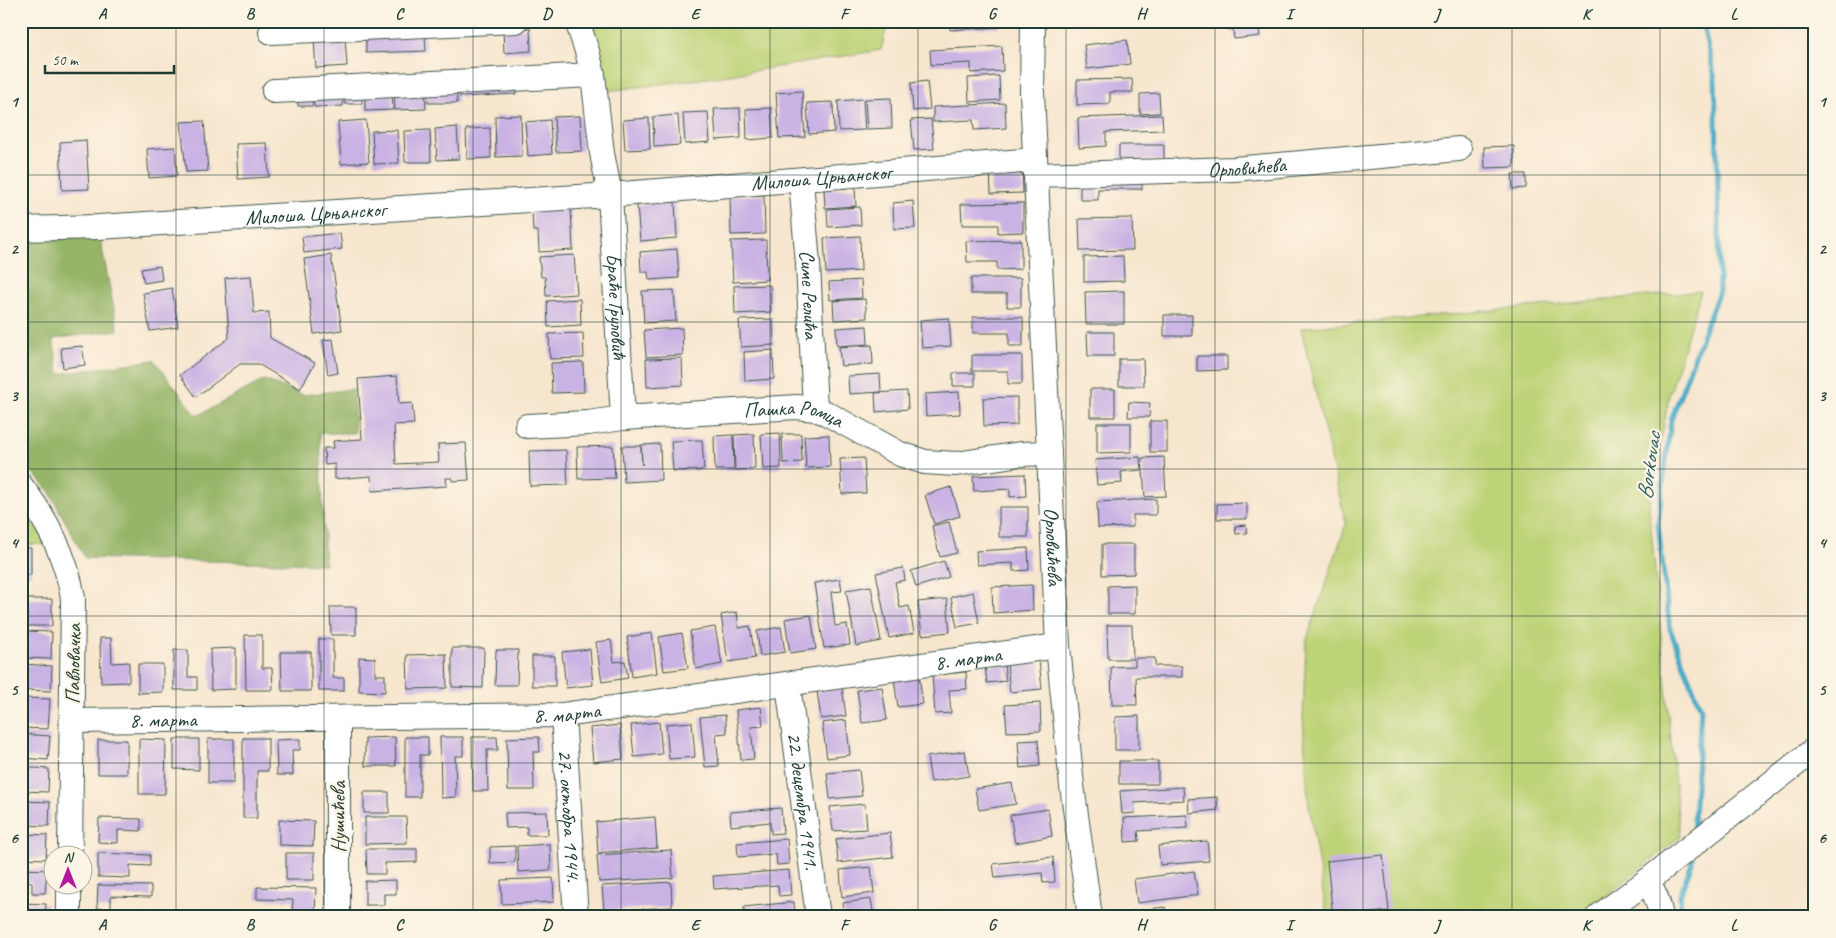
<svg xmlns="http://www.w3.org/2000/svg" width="1836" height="938" font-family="Caveat,sans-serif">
  <rect width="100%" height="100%" fill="#fcf5e5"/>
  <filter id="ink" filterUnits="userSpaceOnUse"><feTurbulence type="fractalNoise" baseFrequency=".02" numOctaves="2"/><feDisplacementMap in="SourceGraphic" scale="10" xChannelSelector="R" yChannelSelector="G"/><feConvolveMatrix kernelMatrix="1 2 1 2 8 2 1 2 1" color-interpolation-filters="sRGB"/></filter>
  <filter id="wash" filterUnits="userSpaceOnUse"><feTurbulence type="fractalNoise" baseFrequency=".0096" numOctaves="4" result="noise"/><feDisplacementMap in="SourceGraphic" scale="20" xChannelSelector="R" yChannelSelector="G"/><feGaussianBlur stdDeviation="1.12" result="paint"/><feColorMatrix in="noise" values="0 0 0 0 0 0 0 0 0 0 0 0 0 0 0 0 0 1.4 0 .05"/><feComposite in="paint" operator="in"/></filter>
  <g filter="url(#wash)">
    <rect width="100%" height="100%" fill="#f7e6ce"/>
    <path fill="#bdd377" stroke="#6e8856" d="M586,21H888L881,50L723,76L607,91Z
      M1701,291L1669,396L1649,507L1680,837L1602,899L1572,917H1327L1308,798L1303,718L1306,642L1346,524L1301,328Z
      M21,509L37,528L45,544L21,545Z"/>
    <path fill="#96b568" stroke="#5a794e" d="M99,233L118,330L53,339L59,374L154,360L197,416L264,380L303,395L353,389L355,433H320L325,564L85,558L49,491L21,459V236Z"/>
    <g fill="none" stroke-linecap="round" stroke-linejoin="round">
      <path stroke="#48abc7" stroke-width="5" d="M1693,835L1701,709L1670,629L1658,523L1671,420L1719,291V229L1715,79L1702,21
        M1681,917L1680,895L1692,863V854"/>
    </g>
    <g id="blocks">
      <path fill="#c9b2e4" d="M950,21H1000V27L950,30Z
        M1226,21H1258L1260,36L1234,39L1233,29L1228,30Z
        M530,28L531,51L504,53L503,29Z
        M425,35L426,51L366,53V37Z
        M345,38L347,66L316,68L314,40Z
        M1127,40L1130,64L1087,69L1084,45Z
        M1002,46L1003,71L971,73V63L931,65L930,50Z
        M999,76L1000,100L969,102L968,78Z
        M1132,79L1133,92H1110V104L1077,105V80Z
        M927,81L930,109L913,111L911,83Z
        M516,82V94L460,97V85Z
        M457,86V103H428L427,87Z
        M425,89L426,109L395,110L394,90Z
        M343,91V106L314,107V92Z
        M392,91L393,110L365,111V92Z
        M802,91L805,137L779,138L776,93Z
        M362,92V104H345V93Z
        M298,93H312V106H298Z
        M1159,93L1160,113L1140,114V94Z
        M891,98L892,128L867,129L865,99Z
        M863,99L865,130L839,131L838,101Z
        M833,102L834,132L809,134L807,103Z
        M1005,103L1006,128L974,130L973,120L933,122V107Z
        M740,108L741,138L716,140L714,109Z
        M771,108L773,138L747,140L746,109Z
        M708,112L710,142L685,144L683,113Z
        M521,115L522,156L496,157L495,116Z
        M678,115L680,145L654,147L653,117Z
        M1162,115L1163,130L1106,132V146L1079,148L1078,118Z
        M580,116L582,151L556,152L554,117Z
        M649,118L650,149L625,150L623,120Z
        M931,119L934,149L914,150L911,120Z
        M366,120L369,162L341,164L338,122Z
        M550,120L552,154L528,156L525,122Z
        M204,121L208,171L186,172L181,122Z
        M457,127L459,159L437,160L435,129Z
        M490,128L491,158L467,159L466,129Z
        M397,130L399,163L374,164L372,131Z
        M430,130L431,162H405L404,131Z
        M86,140L89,189L62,190L60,142Z
        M267,143L269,177L238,179L236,144Z
        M1119,145H1164V160H1119Z
        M1514,146V167L1485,168L1484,147Z
        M175,147L177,176L149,178L147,149Z
        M1022,166L1023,193L991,194L990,167Z
        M1512,174H1526V188L1513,189Z
        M1142,180V189H1098V200H1080V181Z
        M855,188L856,206L825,208L824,189Z
        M764,195L765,234L731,235L730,196Z
        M913,201L915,228L894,229L893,203Z
        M675,202L677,238L640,241L637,205Z
        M1023,203V232L998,233V225H962L961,204Z
        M860,207L861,225L828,227L827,209Z
        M571,209L573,250L539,252L538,231H533L532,212Z
        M1132,218L1133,250L1080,251L1079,219Z
        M340,233L342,249L304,253L302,237Z
        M860,236L861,271L826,273L824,238Z
        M766,240L767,280L733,282L731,241Z
        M1021,240V269L997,270V262H967L966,241Z
        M677,249L679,278L649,280L648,272H641L640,252Z
        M331,255L342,330L314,334L304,259Z
        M574,255L577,294L546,296L545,277H541L539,257Z
        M1123,256L1124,281L1084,282V257Z
        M160,266L162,280L144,283L141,269Z
        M251,276L254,313L269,312L270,338L315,363L300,389L258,364H240L196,397L180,375L229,338L225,278Z
        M971,278H1021V307H1007V294H971Z
        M861,280L862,298L830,300L829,282Z
        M770,285L771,312L735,314L734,286Z
        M172,288L178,327L150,331L143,293Z
        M674,290L676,321L644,323L642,291Z
        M1124,291V324H1086L1085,292Z
        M580,299L581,325L548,327L547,301Z
        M865,299L867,318L834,320L833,301Z
        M1164,315H1192V336H1164Z
        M973,317H1023V346H1009V333H973Z
        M949,318L951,346L922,348L920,320Z
        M773,319L774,345L741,347L739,320Z
        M867,326L868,344L837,346L836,328Z
        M682,328L683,355L646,357L644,330Z
        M1087,332H1114V356H1088Z
        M583,333L584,358L550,359L549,334Z
        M333,339L338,373L328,375L323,340Z
        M872,345L873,364L841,366L839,347Z
        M82,346L85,365L63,368L61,348Z
        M773,350L774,379L745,381L744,352Z
        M972,355H1022V384H1008V371H972Z
        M1197,356H1227V370L1197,371Z
        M682,358L683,385L647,387L646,359Z
        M1119,359H1143L1144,386H1119Z
        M583,362L584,392L552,393L551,363Z
        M953,373H975V386H953Z
        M880,374L881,392L849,394L848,376Z
        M397,376L399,404L412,403L414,424L394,425L396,464L439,462L438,444L466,443L469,480L452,481V478H446L447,486L372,491L371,476L335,479V464L325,465L324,448H334L333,441L362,439L358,379Z
        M1090,389H1115V417H1090Z
        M907,391L908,409L876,412L875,393Z
        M959,392L960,414L926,416L925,394Z
        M1017,397V425L984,426L983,398Z
        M1129,402L1150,403L1149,417H1128Z
        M1150,421H1167V452H1150Z
        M1097,423H1131V452L1097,453Z
        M780,433L781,468L763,469L761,434Z
        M754,434L755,469L735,470L734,435Z
        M782,434H801L802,462L783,463Z
        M733,435L734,470H715L714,436Z
        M829,435L830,467L806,468L804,436Z
        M702,440L704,470L673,471L671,441Z
        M660,444L661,480L624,482L622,446H641L642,465L641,445Z
        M613,446L615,478L578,479L577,447Z
        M566,450L568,485L530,486L529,451Z
        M1140,457L1141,470L1121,472L1122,483L1097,485L1095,460Z
        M1164,457L1166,496L1145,497L1142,458Z
        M864,458L866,493L842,494L840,459Z
        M1025,474L1026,496L1010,497V489L974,491L973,476Z
        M951,487L960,516L934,524L925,495Z
        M1156,499V515H1133V527L1098,528L1097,502Z
        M1247,503V519H1217V504Z
        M999,507H1028V537H999Z
        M949,522L957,553L940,557L932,526Z
        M1246,525L1247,533L1236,534L1235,526Z
        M1102,544H1134V574L1102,575Z
        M21,548H31V575H21Z
        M1028,548L1029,570L1013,571V563L977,565L976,551Z
        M944,561L949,577L916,587L911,571Z
        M903,568L905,580L895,582L900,608L909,606L914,633L889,638L876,573Z
        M840,579L842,591L831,592L835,626L847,624L850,645L824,648L814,583Z
        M1032,585L1033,610L993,613L992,587Z
        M1135,585V614H1108V586Z
        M871,586L881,641L856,646L846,590Z
        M973,592L979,623L957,627L951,597Z
        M27,599H52V626H27Z
        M947,599L950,632L922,635L918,602Z
        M330,607H356V635H331Z
        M737,612L739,628L750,626L755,658L728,662L721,615Z
        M811,615L816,649L790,653L785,619Z
        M1107,625H1132L1133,659H1108Z
        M715,627L722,664L696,669L690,631Z
        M781,627L785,652L760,656L757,631Z
        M24,631L52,632L51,659L23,658Z
        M652,633L657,673L632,677L627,637Z
        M682,633L688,668L664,671L659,637Z
        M245,635H262V668H272L273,690H246Z
        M100,638H111L112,663L129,662V682L101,683Z
        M319,639H333V678H344V691H319Z
        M611,640L614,662L625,661L628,678L602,682L596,642Z
        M236,648V689L211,690L210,649Z
        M452,648H484L483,688L452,687Z
        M590,649L593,685L566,688L562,652Z
        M174,650H188V677H197V690H174Z
        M496,650H518L517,685H495Z
        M281,652H311V691H282Z
        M446,654L447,688L408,689L407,655Z
        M532,656H555V686H532Z
        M359,657L375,658V675H385V692L359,691Z
        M1135,658H1155V666H1182V677H1136L1137,705H1112L1111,667L1135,666Z
        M1039,660L1042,689L1010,692L1007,664Z
        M23,664L52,666L51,691L22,690Z
        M138,664H163V692L138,693Z
        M1004,664L1006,681L987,683L985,666Z
        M966,672L967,689L949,690L951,713L935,714L932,675Z
        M919,676L923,704L898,707L894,679Z
        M842,687L846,716L821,719L817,691Z
        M882,687L887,720L862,723L857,690Z
        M23,698L50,699L48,729L22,728Z
        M1040,703L1041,731L1007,732L1005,705Z
        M761,707L763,726L751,727L754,759L741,760L736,710Z
        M725,715L727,733L716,734L719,766L705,767L700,717Z
        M1139,716V750H1115V717Z
        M846,720L850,755L827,758L822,723Z
        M659,722L662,754L634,757L631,725Z
        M692,722L695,757L669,759L666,724Z
        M620,725L623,759L593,762L590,728Z
        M21,734L50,736L48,760L21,758Z
        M395,737L396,766H365V738Z
        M405,737H428V755H420V797H405Z
        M440,737H463V756H455L456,797L441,798Z
        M472,737H497L498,750H487L488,791H473Z
        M539,737L540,752H533L534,790H508L507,738Z
        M243,738H268V771H257V818H243Z
        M139,739L166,740L165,794H139Z
        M174,739H199V770L174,769Z
        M208,739H234V783H208Z
        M300,739V750H292L293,775H277L276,740Z
        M98,740H127V774H98Z
        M1038,740L1040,766L1020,768L1018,741Z
        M965,751L969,776L931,782L927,757Z
        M1119,761H1158V784H1119Z
        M21,767L49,769L48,792L21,791Z
        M859,770L862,796L830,799L827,773Z
        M1012,783L1016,804L979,810L975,789Z
        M1183,787L1184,800L1134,803L1135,813L1122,814L1120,791Z
        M364,792H389V813H364Z
        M1217,797L1218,810L1189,813L1188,799Z
        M21,801L50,802L49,826L21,825Z
        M865,804L867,829L833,831L830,807Z
        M781,808L783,833L771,834L770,822L731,826L730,812Z
        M1048,809L1052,836L1015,843L1010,815Z
        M547,812L548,835H527V827L506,828L505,813Z
        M1187,815L1188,828L1138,831L1139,841L1125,842L1124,818Z
        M365,817H406L407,843L365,844Z
        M655,817L657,848L598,853L596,822Z
        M99,818L141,819V831L118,830V843L98,842Z
        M279,820L314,821L313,846L279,845Z
        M890,833L893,857L838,863L836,839Z
        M21,834L47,835L46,859L21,858Z
        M787,839L789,864L777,865L776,854L738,857L737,843Z
        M1207,841L1209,861L1160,865L1158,846Z
        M550,844L551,870L518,872L517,846Z
        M515,846V862L490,863V847Z
        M366,849H417V862L385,863V874H367Z
        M671,850L673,878L599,882L597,855Z
        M98,853L150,855V866L130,865V878L98,877Z
        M286,853H314V880H286Z
        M1383,855L1389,911L1333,917L1327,861Z
        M1053,857L1055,882L1043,883L1042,873L995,878L993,864Z
        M871,867L874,893L842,897L840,870Z
        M21,869L47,870L45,893H32V882L21,881Z
        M789,870L791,895L779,896L778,885L714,889L713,876Z
        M1194,871L1198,895L1137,903L1134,879Z
        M553,878L554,902L502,904L501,880Z
        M396,880V894H384V905H365V881Z
        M671,882L672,907L604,911L602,886Z
        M98,885L151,886V897L111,896V909L97,908Z
        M257,887L316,888L315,915H292L293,900L257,899Z
        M871,899L874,917H845L843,903Z
        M794,902L795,917H745L744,907Z
        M21,903L46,904L45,917H21Z
        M1165,907L1167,917H1133L1132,911Z
        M1065,909L1066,917H1015V916Z
        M553,910V917H485L484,913Z"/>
    </g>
  </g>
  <g filter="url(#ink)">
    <use href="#blocks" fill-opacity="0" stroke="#3f564b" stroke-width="1"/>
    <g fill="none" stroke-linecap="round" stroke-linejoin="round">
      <g stroke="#3f564b" stroke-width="26">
        <g id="minor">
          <path id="s1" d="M577,21L587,51L593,75L602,153L610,195L623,418"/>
          <path id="s2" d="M1033,21L1032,92L1058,646L1072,786L1090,917"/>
          <path d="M271,32L516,21"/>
          <path d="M274,91L593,75"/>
          <path id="s3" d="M1036,175L1234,169L1459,149"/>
          <path id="s4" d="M801,181L808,264L815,409"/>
          <path id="s5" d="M21,229L98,227L610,195L1035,160"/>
          <path id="s6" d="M527,426L588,423L623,418L797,407L815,409L826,413L900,454L925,462L956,464L1020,454L1049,453"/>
          <path d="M21,486C47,520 66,555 73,598L70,856"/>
          <path id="s7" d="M788,684L818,917"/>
          <path id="s8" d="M563,715L576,917"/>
          <path d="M338,718V917"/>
          <path id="s9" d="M72,721L563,715L1058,646"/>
          <path d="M1647,881C1655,892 1659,902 1661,917"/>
          <path d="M69,917V886"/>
          <path d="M1598,917L1647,881L1815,749"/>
        </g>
      </g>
      <use href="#minor" stroke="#fff" stroke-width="24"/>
    </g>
  </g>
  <path fill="none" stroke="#1f3d34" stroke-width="1" stroke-opacity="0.55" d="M176,21V917M324,21V917M473,21V917M621,21V917M770,21V917M918,21V917M1066,21V917M1215,21V917M1363,21V917M1512,21V917M1660,21V917M21,175H1815M21,322H1815M21,469H1815M21,616H1815M21,763H1815"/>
  <g text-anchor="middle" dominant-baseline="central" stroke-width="4.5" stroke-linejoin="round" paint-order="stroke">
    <g font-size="21" fill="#1f3d34" stroke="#fcf5e5">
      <text stroke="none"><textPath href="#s3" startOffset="211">Орловићева</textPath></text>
      <text stroke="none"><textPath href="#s5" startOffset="802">Милоша Црњанског</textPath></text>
      <text stroke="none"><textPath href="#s5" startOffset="295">Милоша Црњанског</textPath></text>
      <text stroke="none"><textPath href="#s4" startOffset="114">Симе Релића</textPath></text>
      <text stroke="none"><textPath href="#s1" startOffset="289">Браће Груловић</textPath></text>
      <text stroke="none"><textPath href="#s6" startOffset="268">Пашка Ромца</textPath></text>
      <text stroke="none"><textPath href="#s2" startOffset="526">Орловићева</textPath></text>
      <text stroke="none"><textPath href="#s9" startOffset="900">8. марта</textPath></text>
      <text transform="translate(73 664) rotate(-89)">Павловачка</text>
      <text stroke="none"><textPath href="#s9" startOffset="495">8. марта</textPath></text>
      <text stroke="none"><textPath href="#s9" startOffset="91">8. марта</textPath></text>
      <text stroke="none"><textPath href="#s7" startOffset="118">22. децембра 1941.</textPath></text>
      <text stroke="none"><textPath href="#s8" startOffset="101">27. октобра 1944.</textPath></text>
      <text transform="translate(338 817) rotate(-90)">Нушићева</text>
    </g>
    <g font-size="22" font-style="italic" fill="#2b5e60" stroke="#fcf5e5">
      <text transform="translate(1649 466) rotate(-82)">Borkovac</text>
    </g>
  </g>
  <rect width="1836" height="938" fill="none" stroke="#fcf5e5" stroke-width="55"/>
  <g transform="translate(68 870)"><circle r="24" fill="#fcf5e5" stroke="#a4ab9e"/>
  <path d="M0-4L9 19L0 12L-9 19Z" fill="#b5179e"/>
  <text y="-8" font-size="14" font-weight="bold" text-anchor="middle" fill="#1f3d34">N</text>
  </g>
  <path d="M45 65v8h129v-8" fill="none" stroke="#1f3d34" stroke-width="2.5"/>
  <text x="52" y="65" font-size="15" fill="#1f3d34" stroke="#fcf5e5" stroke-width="4" paint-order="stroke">50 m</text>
  <rect x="28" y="28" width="1780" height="882" fill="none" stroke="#1f3d34" stroke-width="2"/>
  <g font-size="16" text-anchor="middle" font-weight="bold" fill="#1f3d34">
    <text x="102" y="19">A</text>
    <text x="250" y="19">B</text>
    <text x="399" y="19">C</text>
    <text x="547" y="19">D</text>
    <text x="695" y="19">E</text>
    <text x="844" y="19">F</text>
    <text x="992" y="19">G</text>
    <text x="1141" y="19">H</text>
    <text x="1289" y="19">I</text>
    <text x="1437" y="19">J</text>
    <text x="1586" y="19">K</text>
    <text x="1734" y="19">L</text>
    <text x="14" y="107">1</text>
    <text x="1822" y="107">1</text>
    <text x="14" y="254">2</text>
    <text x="1822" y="254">2</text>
    <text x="14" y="401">3</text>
    <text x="1822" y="401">3</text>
    <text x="14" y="548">4</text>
    <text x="1822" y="548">4</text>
    <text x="14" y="695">5</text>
    <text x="1822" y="695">5</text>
    <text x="14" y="843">6</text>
    <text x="1822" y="843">6</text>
    <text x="102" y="930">A</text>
    <text x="250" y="930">B</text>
    <text x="399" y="930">C</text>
    <text x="547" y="930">D</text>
    <text x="695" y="930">E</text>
    <text x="844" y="930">F</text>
    <text x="992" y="930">G</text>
    <text x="1141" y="930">H</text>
    <text x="1289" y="930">I</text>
    <text x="1437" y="930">J</text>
    <text x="1586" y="930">K</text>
    <text x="1734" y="930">L</text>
  </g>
</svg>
